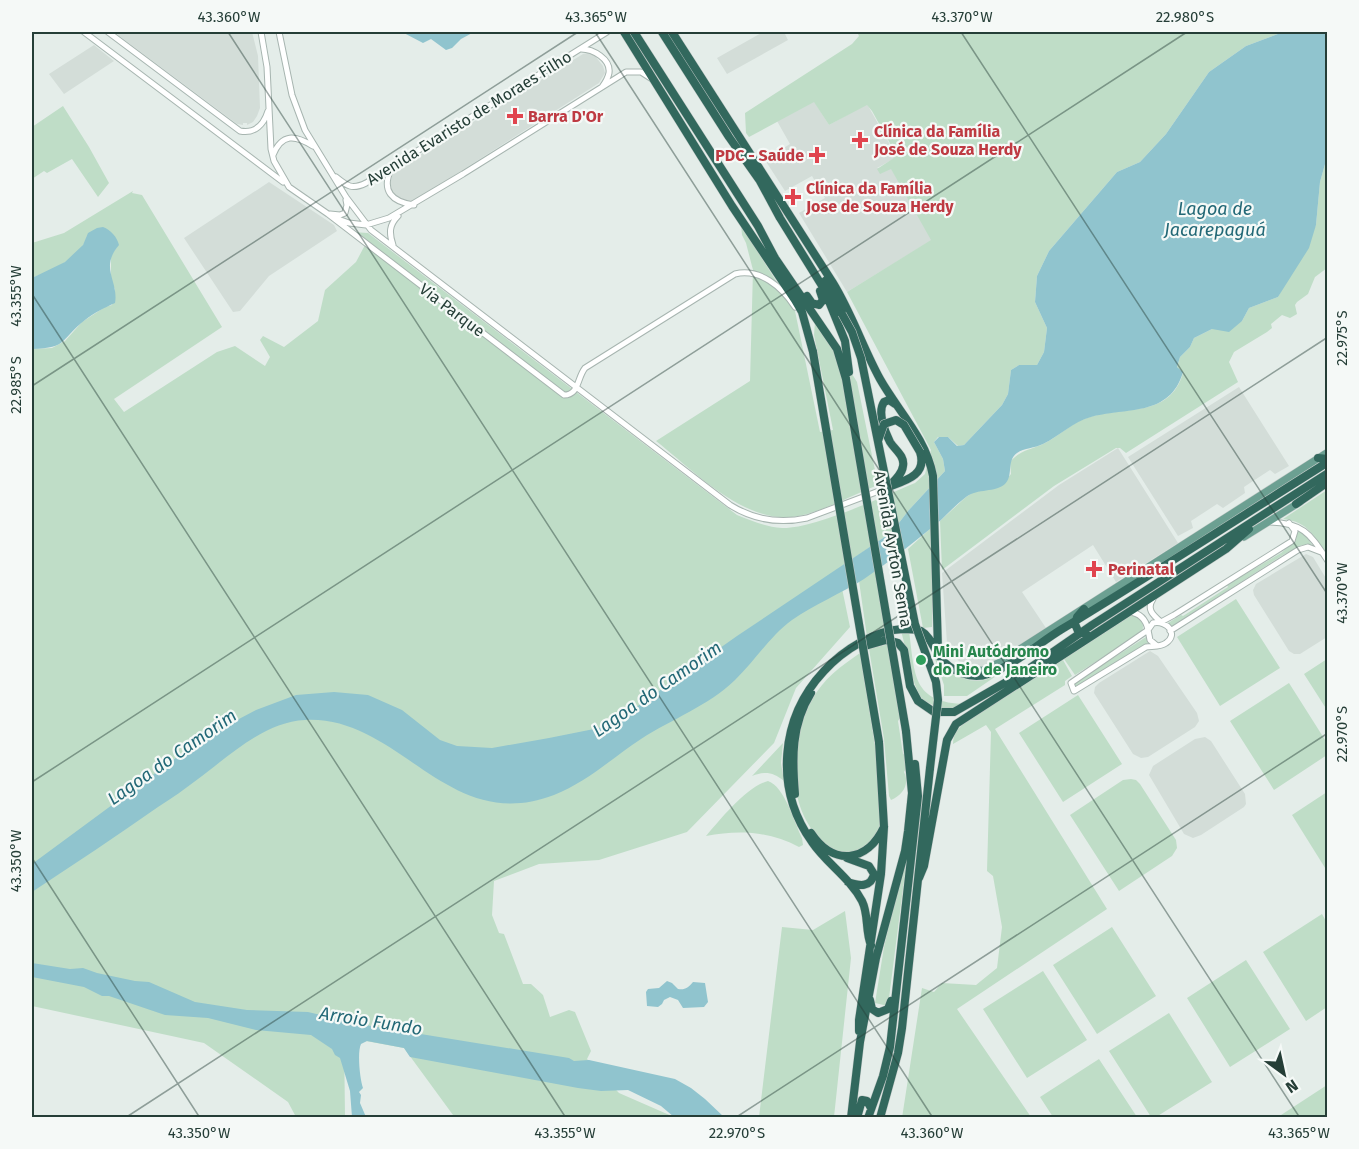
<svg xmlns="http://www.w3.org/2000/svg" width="1359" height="1149" font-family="'Fira Sans',sans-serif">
  <rect width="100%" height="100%" fill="#e4ede9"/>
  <path fill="#d3ddd8" d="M114,32H252L258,56L260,108L257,116L253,122L247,125V123H243V125L237,124Z
    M763,32H786L785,34L788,40L727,74L717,58Z
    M94,45L114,61L64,94L49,74Z
    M588,53L595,56L603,66L605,73L599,83L414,201L400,200L392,192L390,184L392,176L397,169L583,54Z
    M814,101L829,125L867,104L897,157L877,168H891L932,240L847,292L799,213L825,198L812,176L785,191L765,160L790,144L777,121Z
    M269,182L334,225L337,231L269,276L240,311L233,312L184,238Z
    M1239,387L1289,466L1275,474L1270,470L1250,483L1244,487L1245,493L1223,508L1217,504L1191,521L1193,528L1178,536L1128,457Z
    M1118,448L1178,543L1116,582L1093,545L1022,592L1046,628L995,662L979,667H970L961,663L951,653L947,643L942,573L1059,485Z
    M1306,554L1313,557L1327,580V637L1300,654H1294L1289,651L1254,595L1253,590L1256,584Z
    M1150,651L1158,656L1197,713L1199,721L1195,727L1148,757L1141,758L1133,754L1094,693L1095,687L1099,683Z
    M1205,737L1211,741L1245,794L1246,804L1244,807L1201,835L1193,838L1184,834L1149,775L1153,766L1195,739Z"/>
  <path fill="#bfddc7" d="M857,32H1283L1246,46L1209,72L1166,134L1140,162L1117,172L1049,251L1037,276L1035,302L1047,328L1044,352L1037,365H1019L1011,370L1008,394L1002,405L964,445L958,446L948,437H938L934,442L943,459L945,471L908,511L892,532L838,569L850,627L796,688L774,743L687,832L599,860L539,864L494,881L492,915L499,933L504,934L523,984H531L543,995L550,1017L569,1010L575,1012L591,1051L587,1059L619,1093L674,1117H453V1115L404,1048L344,1037L345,1117H296L288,1102L204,1043L32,1006V349L52,348L65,341L82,322L105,307L112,305L115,289L111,282V255L117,247L87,236C81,259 52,270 32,278V243L64,233L133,191L132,193L142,195L222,327L114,399L124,412L217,352L235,346L265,366L270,357L260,340L263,336L284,347L318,321L325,290L356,262L365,245L353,232L368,233L737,515C752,521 766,527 782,528C814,529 884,496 915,483L925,474L931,450L847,292L931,240L891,169L880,174L877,169L897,156L872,111L867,105L829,125L814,102L749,137L746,133L745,113L852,44L859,36Z
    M63,106L89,147L109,183L98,197L72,159L47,173L44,171L32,179V127Z
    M1327,157V268L1315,277L1308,294L1297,302L1295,305L1297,314L1290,318L1282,315L1271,324L1272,328L1267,332L1234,352L1229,362L1238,382L1126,453L1120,448H1116L1054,486L942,570L940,521L966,497L974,492L1000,487L1011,474L1010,462C1019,451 1029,450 1041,445C1059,437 1071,422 1090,417C1125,406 1170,418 1183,373L1177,367L1180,357L1190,347L1194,338L1212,329L1242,321L1249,308L1278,297L1316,225L1320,182Z
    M741,225L795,311L820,432L833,430L814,335L815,322L835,346L857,382L878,485C852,495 819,514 792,517C742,522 693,470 656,441L750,381L753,270L746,243L742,235Z
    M1327,490V557C1314,536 1309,522 1283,519Z
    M932,527V627L923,628L908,549Z
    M1297,528L1306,536L1312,545H1302L1283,555L1171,627L1168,623L1181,615L1183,616L1228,587L1227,585L1281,553L1296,540Z
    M876,570L887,628L867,637L859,581Z
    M1236,599L1280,668L1220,706L1177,637Z
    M1132,615C1141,616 1146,625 1141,633L1075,675L1064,659Z
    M901,631H909C915,675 912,703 966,704L947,711C940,708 932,705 925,701C913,694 906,647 901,631Z
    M1146,637L1148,643L1077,688L1074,687V683Z
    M889,644L901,717L898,721L903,754L906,755L908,765L904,772C910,784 903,795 891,800L889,796L884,739L869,649Z
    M860,653L875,745L881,822C875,843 868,845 850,855C844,853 837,853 832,851C827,848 822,842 819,838C785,803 790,740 812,700C823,679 841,666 860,653Z
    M934,656C947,670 963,684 984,680C990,679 997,674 1002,672L967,696H944V685Z
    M1327,659V710L1304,674Z
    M1063,660L1072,676L1065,681V685L995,729L1107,909L957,1009L1031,1117L902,1118L922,988L934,992L942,983L976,985L997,968L1002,927L993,876L987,871L991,732L986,725L953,744C953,734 958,728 966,722Z
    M1289,683L1327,743V755L1274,790L1230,721Z
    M1078,695L1122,764L1063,802L1019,733Z
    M783,743L781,763L784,781C773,772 765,771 752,776Z
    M1131,779L1136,780L1140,784L1176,840L1177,848L1172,856L1119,891L1070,815L1123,780Z
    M768,781C785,787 794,822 802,838L803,845L799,847C770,831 738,830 706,836C721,819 746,787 768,781Z
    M1327,792V871L1292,815Z
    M911,826L888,1006L875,1003L884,947Z
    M845,911L851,958L834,1117H759L782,927L813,930Z
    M1322,914L1327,923V1007L1306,1021L1263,952Z
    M1112,927L1156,996L1097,1034L1053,965Z
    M1246,960L1290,1029L1230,1067L1187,998Z
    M1043,971L1087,1040L1027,1078L983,1009Z
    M1169,1013L1212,1082L1156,1117H1151L1109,1051Z
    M1099,1059L1137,1117H1053L1040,1097Z
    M1327,1085V1117H1278Z"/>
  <path fill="#90c4ce" d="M402,32H474L461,39L452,48L446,50L431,39L423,43Z
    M1283,32H1327V157L1320,182L1316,225L1309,248L1278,297L1249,308L1242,321L1229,332L1212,329L1194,338L1190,347L1180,357L1177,367L1183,372C1170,417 1127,407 1091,417C1072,422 1060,436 1043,444C1035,448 1024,448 1017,453C1006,461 1014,475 1005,484C995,493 978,488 966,497C957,504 949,512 941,520C916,541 890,561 864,579C840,594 815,604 792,620C769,637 755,661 735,680C708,706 672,719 641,739C612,758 587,782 554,795C447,836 400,715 305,720C264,722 229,756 198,779C185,789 172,798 158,807C117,836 74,864 32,892V864L203,738L256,710L296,695L334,692L368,695L402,710L440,740L457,746L492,748L549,738L599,728L625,715L737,636L892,532L908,511L945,471L943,459L934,442L939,437H948L957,446L964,445L1002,405L1008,394L1011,370L1019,365H1037L1044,352L1047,328L1035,302L1037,276L1049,251L1117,172L1140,162L1166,134L1209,72L1246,46Z
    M103,227C111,230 117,237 119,245C99,268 119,281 115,303C104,308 95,312 85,320C60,339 69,348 32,349V278L65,262L83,245L88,233L97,228Z
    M32,963L70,969L83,968L97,973L135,981L149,982L195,1002L247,1010L308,1012L359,1024L569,1058L574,1061L589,1060L675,1079L691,1088L705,1099L724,1117H674L661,1106L628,1090L601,1091L578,1088L410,1057L404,1048L367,1041L361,1044C357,1052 360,1080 363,1088L359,1092L361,1095L360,1103L366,1117H352L350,1091L340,1058L335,1055L332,1049L311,1035L256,1030L208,1018L165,1015L109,996H102L84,987L32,977Z
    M667,981L672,983L678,989C685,990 688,988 693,982L705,983L708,1002L704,1007L683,1008L678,1000L670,997L664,1000L662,1004L658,1007L647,1006L646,992L648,989L659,988Z"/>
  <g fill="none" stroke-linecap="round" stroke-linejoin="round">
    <g stroke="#a7b5b0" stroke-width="7">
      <path id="minor" d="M84,32L283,182
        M108,32L240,131C255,134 264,124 268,111
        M261,32L267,67L271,149L274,161L289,187L328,214L564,395C579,395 577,378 585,368L735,274C760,268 782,287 795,307
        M279,32L292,95L305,130L346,197L371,230L730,505C754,520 779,524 807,518L887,488
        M581,49C593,49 611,59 609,73C608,78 605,83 602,87
        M273,155C282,133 295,135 313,146
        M391,169C381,191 392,202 414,205
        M336,177C347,186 352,190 366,183L607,32
        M330,214L340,215L345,213L347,205L346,200
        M338,219L349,223L366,225L389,218L463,174L626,72H641L652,79
        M393,245C389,233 389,225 398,216
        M1269,522C1304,523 1310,534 1328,561
        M1153,599C1146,609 1153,615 1161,622L1174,615L1292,541L1295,531L1289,523
        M1129,612C1140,613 1146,619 1148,630L1071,683L1074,691L1146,647C1152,646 1161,647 1166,643C1179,634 1167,620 1153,623L1148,630L1150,640L1156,645
        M1170,631L1298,550L1308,547L1321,552"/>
    </g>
    <g stroke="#c2c9c7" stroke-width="8">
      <path id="major" d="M1244,537L1300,502
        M962,672L983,670L998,663L1328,452"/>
    </g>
    <g stroke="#c2c9c7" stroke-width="9">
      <path id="highway" d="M624,32L732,206L795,300L802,312L813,352
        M634,32L758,226L775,258L837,349L846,379
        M662,32L729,137L760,181L780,218L824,289L845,341L849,372
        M672,32L833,283C852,314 863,348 880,379C898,411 926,438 933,476L938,650
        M826,280L842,314
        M807,296L812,303L819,305L823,300L820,291
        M1318,458L1328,459
        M891,486C908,480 927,474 920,452
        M887,488C893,482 902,475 903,466C905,456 895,450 890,442C885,432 877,412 884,402L889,400L895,404
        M1296,504L1328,482
        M1084,609L1077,617L1075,624L1078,631L1086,634
        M865,646L886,640L898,643L904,650L910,686L918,701L934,712H954L1024,672L1092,625L1328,473
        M795,794C792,759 791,725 811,693
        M811,833C833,866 867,863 884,827
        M847,858L869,866L874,874C871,888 859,886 848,882
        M919,878L924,866L947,740L956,724L1226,549L1249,529
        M871,945C865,931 869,915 862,901C850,878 826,863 812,842C774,789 780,718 824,671C843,650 875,630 903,629C909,629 916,629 921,631C930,636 934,649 940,657C950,671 971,680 988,674C1013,666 1039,643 1062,629C1151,575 1239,518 1328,462
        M870,1000L872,1009L878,1013L888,1009L891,1001
        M859,1031V1020L881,874L884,827L879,742
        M851,1118L860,1042L876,958L905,851L908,831L912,793L906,731
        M857,1118L862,1100L867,1101L871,1108
        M868,1118L883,1076L890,1047L918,796L915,764
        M880,1118L898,1053L902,1028L930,768"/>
    </g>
    <use href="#minor" stroke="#fff" stroke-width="5"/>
    <use href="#major" stroke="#6ca092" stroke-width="7"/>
    <use href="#highway" stroke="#32685d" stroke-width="8"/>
    <g stroke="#c2c9c7" stroke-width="9" stroke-linecap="butt">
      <path id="highway-bridge" d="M842,314L852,332L861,358L915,624L936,682L938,700L930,768
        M813,352L879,742
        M846,379L906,731
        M878,441L884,424L896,420L904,425L920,452"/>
    </g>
    <use href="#highway-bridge" stroke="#32685d" stroke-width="8"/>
  </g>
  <path fill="none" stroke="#253e37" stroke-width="1.5" stroke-opacity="0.45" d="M228,32L933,1118M595,32L1300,1118M961,32L1328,595M32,294L566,1118M32,386L578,32M32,782L1187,32M32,858L200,1118M125,1118L1328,337M735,1118L1328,733"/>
  <g fill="#e0444e" stroke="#f5f9f7" stroke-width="2">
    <path d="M512 107h6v6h6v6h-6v6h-6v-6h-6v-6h6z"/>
    <path d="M857 131h6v6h6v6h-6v6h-6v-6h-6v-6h6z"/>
    <path d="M814 146h6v6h6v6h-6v6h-6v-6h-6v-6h6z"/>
    <path d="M790 188h6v6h6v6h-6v6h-6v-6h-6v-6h6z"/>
    <path d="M1091 560h6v6h6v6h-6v6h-6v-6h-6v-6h6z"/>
  </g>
  <circle fill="#2e9e5b" stroke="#f5f9f7" stroke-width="2" cx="921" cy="660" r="6"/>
  <g text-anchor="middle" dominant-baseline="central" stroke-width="4.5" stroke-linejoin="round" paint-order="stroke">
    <g font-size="16" font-weight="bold" fill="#be3a42" stroke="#f5f9f7" text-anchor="start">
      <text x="528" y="116">Barra D'Or</text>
      <text x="874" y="131">Clínica da Família<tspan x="874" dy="18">José de Souza Herdy</tspan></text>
      <text x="804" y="155" text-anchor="end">PDC - Saúde</text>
      <text x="806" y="188">Clínica da Família<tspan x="806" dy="18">Jose de Souza Herdy</tspan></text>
      <text x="1108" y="569">Perinatal</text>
    </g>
    <g font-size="16" fill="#253e37" stroke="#f5f9f7">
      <text transform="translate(469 118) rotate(-32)">Avenida Evaristo de Moraes Filho</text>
      <text transform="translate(452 310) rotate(37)">Via Parque</text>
      <text transform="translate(893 549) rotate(80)">Avenida Ayrton Senna</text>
    </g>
    <g font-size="16" font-weight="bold" fill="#27864d" stroke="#f5f9f7" text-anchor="start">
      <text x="933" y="651">Mini Autódromo<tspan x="933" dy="18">do Rio de Janeiro</tspan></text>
    </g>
    <g font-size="18" font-style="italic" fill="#226876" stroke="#f5f9f7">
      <text x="1215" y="209">Lagoa de<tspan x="1215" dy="21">Jacarepaguá</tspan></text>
      <text transform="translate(657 689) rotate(-35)">Lagoa do Camorim</text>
      <text transform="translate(172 757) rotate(-35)">Lagoa do Camorim</text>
      <text transform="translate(371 1021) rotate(9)">Arroio Fundo</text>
    </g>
  </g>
  <rect width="1359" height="1149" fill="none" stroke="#f5f9f7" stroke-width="66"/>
  <g transform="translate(1284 1074) rotate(147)" stroke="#f5f9f7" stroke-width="4.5" paint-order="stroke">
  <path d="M0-4.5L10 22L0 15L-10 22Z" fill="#253e37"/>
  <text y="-9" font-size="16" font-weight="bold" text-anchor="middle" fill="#253e37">N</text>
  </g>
  <rect x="33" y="33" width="1293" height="1083" fill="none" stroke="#253e37" stroke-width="2"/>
  <g font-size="15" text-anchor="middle" fill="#253e37">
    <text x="229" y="22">43.360°W</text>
    <text x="596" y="22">43.365°W</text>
    <text x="962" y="22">43.370°W</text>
    <text x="1185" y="22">22.980°S</text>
    <text transform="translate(16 296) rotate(-90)" y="5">43.355°W</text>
    <text transform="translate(1342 338) rotate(-90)" y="5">22.975°S</text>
    <text transform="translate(16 385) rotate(-90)" y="5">22.985°S</text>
    <text transform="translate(1342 593) rotate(-90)" y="5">43.370°W</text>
    <text transform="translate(1342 734) rotate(-90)" y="5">22.970°S</text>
    <text transform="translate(16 861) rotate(-90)" y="5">43.350°W</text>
    <text x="199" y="1138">43.350°W</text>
    <text x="565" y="1138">43.355°W</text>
    <text x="737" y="1138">22.970°S</text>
    <text x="932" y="1138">43.360°W</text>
    <text x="1299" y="1138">43.365°W</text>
  </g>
</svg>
